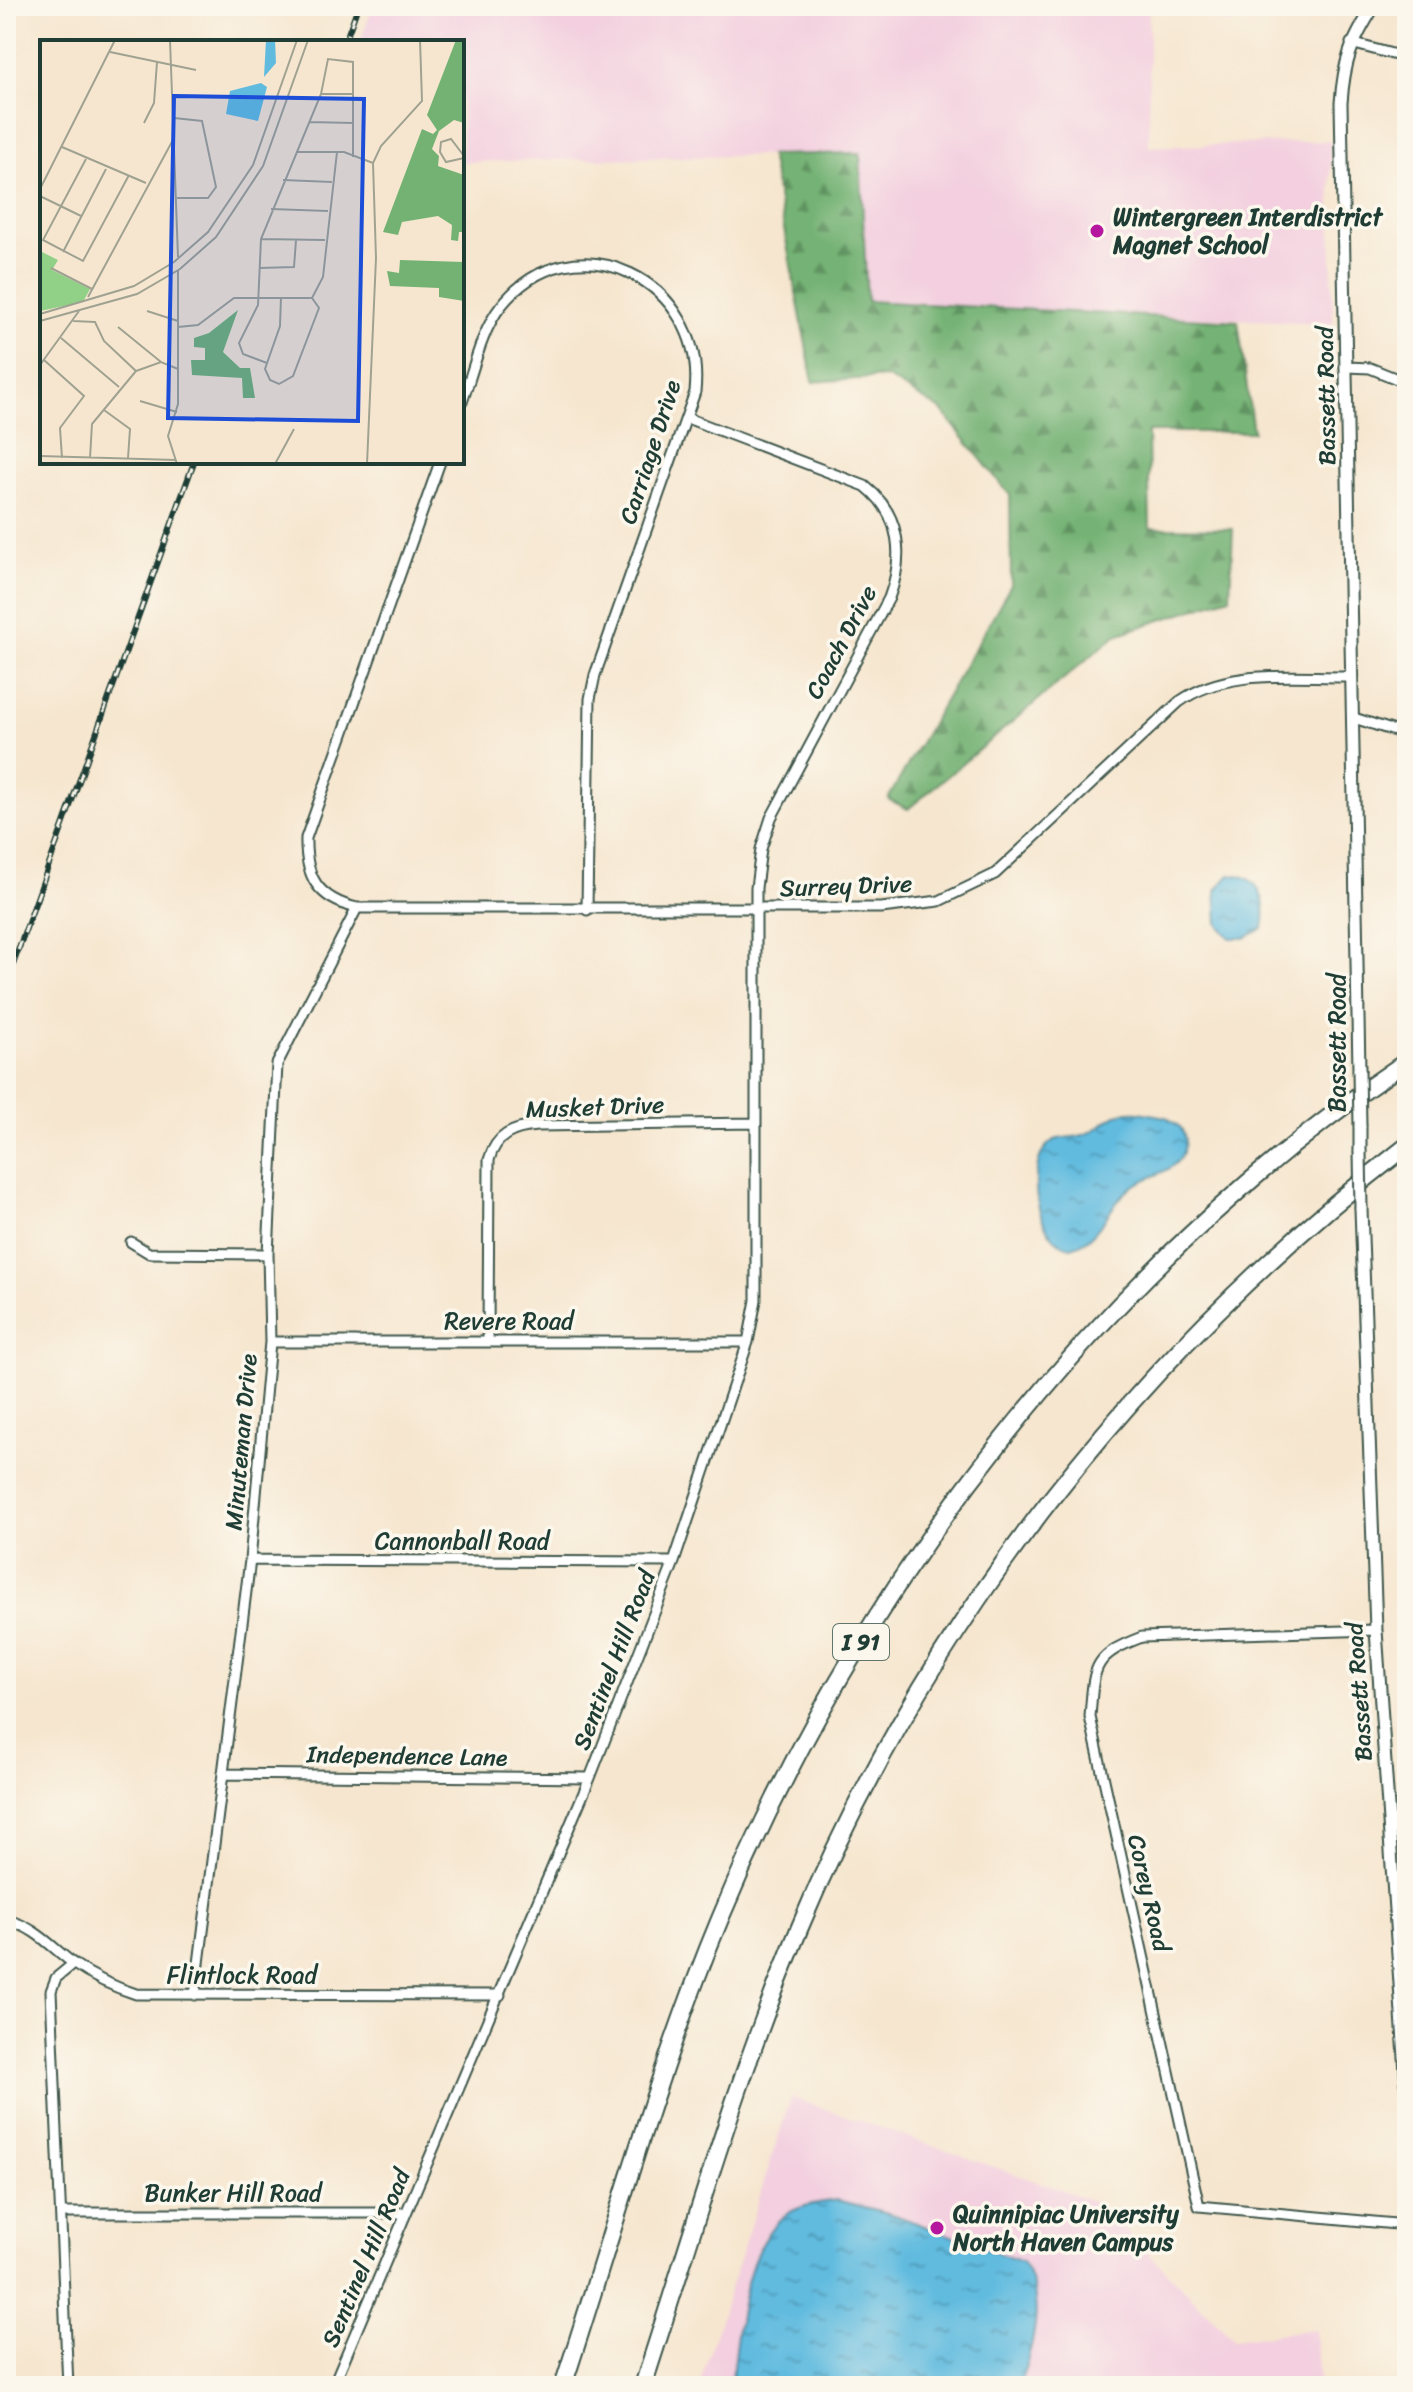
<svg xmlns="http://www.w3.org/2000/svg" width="1413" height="2392" font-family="Sriracha,sans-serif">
  <defs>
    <pattern id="forest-firs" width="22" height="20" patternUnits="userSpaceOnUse" patternTransform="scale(2)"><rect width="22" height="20" fill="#74b274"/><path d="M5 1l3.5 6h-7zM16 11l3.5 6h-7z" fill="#5f9260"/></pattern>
    <pattern id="water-ripples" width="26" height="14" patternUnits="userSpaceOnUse" patternTransform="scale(2)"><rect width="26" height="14" fill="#61bbdf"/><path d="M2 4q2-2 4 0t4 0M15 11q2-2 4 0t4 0" fill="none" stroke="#4f99b6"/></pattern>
  </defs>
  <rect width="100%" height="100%" fill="#fbf7ec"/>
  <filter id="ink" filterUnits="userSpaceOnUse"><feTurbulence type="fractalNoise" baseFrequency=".0125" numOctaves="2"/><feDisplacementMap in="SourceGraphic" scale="16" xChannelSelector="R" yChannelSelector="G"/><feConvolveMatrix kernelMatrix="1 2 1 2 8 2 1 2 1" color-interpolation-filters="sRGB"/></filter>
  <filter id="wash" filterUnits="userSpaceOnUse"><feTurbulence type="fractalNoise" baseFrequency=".006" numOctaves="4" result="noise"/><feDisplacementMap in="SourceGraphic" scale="32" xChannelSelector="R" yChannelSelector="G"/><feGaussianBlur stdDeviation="1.8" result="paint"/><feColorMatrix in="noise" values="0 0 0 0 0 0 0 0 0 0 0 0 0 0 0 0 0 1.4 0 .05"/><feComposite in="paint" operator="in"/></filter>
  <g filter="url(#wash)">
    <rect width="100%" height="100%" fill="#f6e6cf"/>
    <path fill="#f3cfdf" d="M373,6H538L602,12L604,6H1149V147L1330,141L1333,324L866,301L860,153L462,162V42H360Z
      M1176,6H1233V25L1207,17Z
      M791,2097L1099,2203L1234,2340L1315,2329L1319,2383L1316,2386H699Z"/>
    <path fill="url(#forest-firs)" stroke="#4a7854" stroke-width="2" d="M860,153L867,301L1238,321L1253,432H1148L1150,528L1233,529L1230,597L1116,635L908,809L888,799L1011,585L1010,495L941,410L886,377L813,382L770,155Z"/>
    <path fill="url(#water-ripples)" stroke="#407c8a" stroke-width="2" d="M1230,875C1260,873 1268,904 1263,928L1245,938H1230L1218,924L1216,890Z
      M1139,1112L1166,1117L1181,1128C1186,1138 1187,1148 1180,1158C1167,1176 1144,1176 1128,1190C1108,1207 1099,1241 1071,1247C1037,1242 1027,1175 1044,1150C1054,1134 1067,1140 1083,1135C1107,1128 1107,1110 1139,1112Z
      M836,2200L892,2214L1022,2262C1047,2299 1033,2346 1019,2386H731C736,2339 743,2247 783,2217C798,2205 818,2203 836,2200Z"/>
  </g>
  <g filter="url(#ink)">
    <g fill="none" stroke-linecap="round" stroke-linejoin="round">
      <g stroke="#3f564b" stroke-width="13">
        <path id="minor" d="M1351,43L1407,58
          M1347,367L1370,368L1407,383
          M462,402C473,372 481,331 501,306C574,214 707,282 695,392L595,675L590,699L587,910
          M440,462L306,838C305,877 318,899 357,908H881L939,901L995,874L1179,702C1227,667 1296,678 1352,677
          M1354,718L1407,735
          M131,1242L149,1253L268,1254
          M488,1341L489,1160C496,1135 512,1128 537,1126L756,1123
          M270,1342H748
          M250,1560L674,1562
          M1376,1630L1142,1637C1092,1656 1094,1666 1090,1717L1199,2206L1407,2225
          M225,1774L590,1778
          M6,1920C36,1927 51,1947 74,1964C94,1978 114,1987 136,1994L500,1995
          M195,1995L250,1560L270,1342L268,1254L277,1064L357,908
          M61,2213H406
          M68,2386L51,1991L56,1978L73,1964
          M333,2386L590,1778L674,1562L748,1342L756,1300V888L761,849L771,818L889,598C904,558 902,515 865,486L687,418"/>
      </g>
      <g stroke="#3f564b" stroke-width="15">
        <path id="tertiary" d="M1359,1070L1341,103C1344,60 1351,43 1374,6
          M1360,1126V1152
          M1361,1208L1376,1630L1407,2087"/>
      </g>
      <g stroke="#3f564b" stroke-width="20">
        <path id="motorway" d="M563,2386C614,2231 657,2070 720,1919C862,1579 1100,1269 1407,1061
          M643,2386C693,2233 737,2076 800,1927C929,1619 1142,1349 1407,1146"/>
      </g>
      <use href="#minor" stroke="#fff" stroke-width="9"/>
      <use href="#tertiary" stroke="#fff" stroke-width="11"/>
      <use href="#motorway" stroke="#fff" stroke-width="16"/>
      <g stroke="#1f3d34" stroke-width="6">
        <path id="rail" d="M345,42L358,6
          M6,984L194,462"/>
      </g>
      <use href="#rail" stroke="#fbf7ec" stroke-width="3" stroke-dasharray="9" stroke-linecap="butt"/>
      <g stroke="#3f564b" stroke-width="15" stroke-linecap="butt">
        <path id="tertiary-bridge" d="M1359,1070L1360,1126
          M1360,1152L1361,1208"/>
      </g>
      <use href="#tertiary-bridge" stroke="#fff" stroke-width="11"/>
    </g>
  </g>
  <g fill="#b5179e" stroke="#fbf7ec" stroke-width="3">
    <circle cx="1097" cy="231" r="8"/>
    <circle cx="937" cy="2228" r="8"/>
  </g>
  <g text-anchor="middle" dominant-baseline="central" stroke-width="7" stroke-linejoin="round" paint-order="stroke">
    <rect fill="#fbf7ec" stroke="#61756b" stroke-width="2" x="833" y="1624" width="56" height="36" rx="6"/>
    <g font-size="22" font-weight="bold" fill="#1f3d34">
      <text x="861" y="1642">I 91</text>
    </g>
    <g font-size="24" font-weight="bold" fill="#1f3d34" stroke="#fbf7ec" text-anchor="start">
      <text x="1113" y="217">Wintergreen Interdistrict<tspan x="1113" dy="28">Magnet School</tspan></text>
      <text x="953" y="2214">Quinnipiac University<tspan x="953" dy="28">North Haven Campus</tspan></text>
    </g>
    <g font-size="24" fill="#1f3d34" stroke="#fbf7ec">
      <text transform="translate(1326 396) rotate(-91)">Bassett Road</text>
      <text transform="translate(650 452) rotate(-72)">Carriage Drive</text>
      <text transform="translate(841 642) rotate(-62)">Coach Drive</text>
      <text transform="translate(846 886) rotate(-2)">Surrey Drive</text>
      <text transform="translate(1337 1043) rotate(-90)">Bassett Road</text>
      <text transform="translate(595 1107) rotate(-2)">Musket Drive</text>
      <text x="509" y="1321">Revere Road</text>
      <text transform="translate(241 1442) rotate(-85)">Minuteman Drive</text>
      <text x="462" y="1541">Cannonball Road</text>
      <text transform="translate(614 1660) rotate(-69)">Sentinel Hill Road</text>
      <text transform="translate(1359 1692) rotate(-94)">Bassett Road</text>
      <text transform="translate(407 1756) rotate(1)">Independence Lane</text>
      <text transform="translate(1149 1893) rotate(77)">Corey Road</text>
      <text x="242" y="1975">Flintlock Road</text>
      <text x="233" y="2193">Bunker Hill Road</text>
      <text transform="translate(366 2258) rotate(-67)">Sentinel Hill Road</text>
    </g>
  </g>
  <g transform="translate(40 40)">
    <rect width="424" height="424" fill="#f6e6cf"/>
    <path d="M416,0H424V83L414,80L399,91L392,109L399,116L398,126L424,135V192H419L418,201L411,200L412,185L398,176L362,182L358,195L343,192L382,89L393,94L397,90L387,75ZM360,220L424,222V261L399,257V248L350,246L347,231L359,233ZM198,270L183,312L200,328H210L215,358H203L202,338L152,335L151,320H165V308L154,307V298L169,293Z" fill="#74b274"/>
    <path d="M0,211L18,220L12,230L50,249L43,262L0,271Z" fill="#90d087"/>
    <path d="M226,0H235L236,23L224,37ZM221,43L227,47L218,81L186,74L190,51Z" fill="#61bbdf"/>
    <path fill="none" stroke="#a0a291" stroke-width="2" d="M130,0L138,217M70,12L156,30M281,54H314M134,78L162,81L176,147L168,158H137M269,82L314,83M104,83L114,63L117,22M22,107L106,143M256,112H304L333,123M424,116L411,99L401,102L400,112L406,122L424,118M46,119L3,200L43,221L89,135M243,140L292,142M0,149L75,0M0,156L41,176M231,169L288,171M221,199L285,200M23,212L66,129M11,228L52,249M219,228L254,227L256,200M48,257L134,98M241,257L240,286L225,329L230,340L239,344L253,336L279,268L272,258M272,258L283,237L297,112M107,271L138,281M0,274L94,246L134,222L168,192L213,125L257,0M0,281L97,254L140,229L176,197L223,126L268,0M33,281L55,282L64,301L96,331L121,322L138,329M78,287L121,322M138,287L158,285L194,258H272M21,298L79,347M4,320L44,356L20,388L22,418M227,323L203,314L199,303L218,265L221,199L281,54L288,19L313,22V117M0,325L39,271M100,361L137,372M64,370L90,389L88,418M0,416L136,420M50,418L52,384L96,331M137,424L128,396L138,364V230M235,424L254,389M327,424L336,218L333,123L341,106L382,61L380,0"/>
    <path fill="#1d4ed8" fill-opacity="0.15" stroke="#1d4ed8" stroke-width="4" d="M134,56L324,59L318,381L128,378Z"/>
    <rect width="424" height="424" fill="none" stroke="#1f3d34" stroke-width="4"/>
  </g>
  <rect width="1413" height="2392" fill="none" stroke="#fbf7ec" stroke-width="32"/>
</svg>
